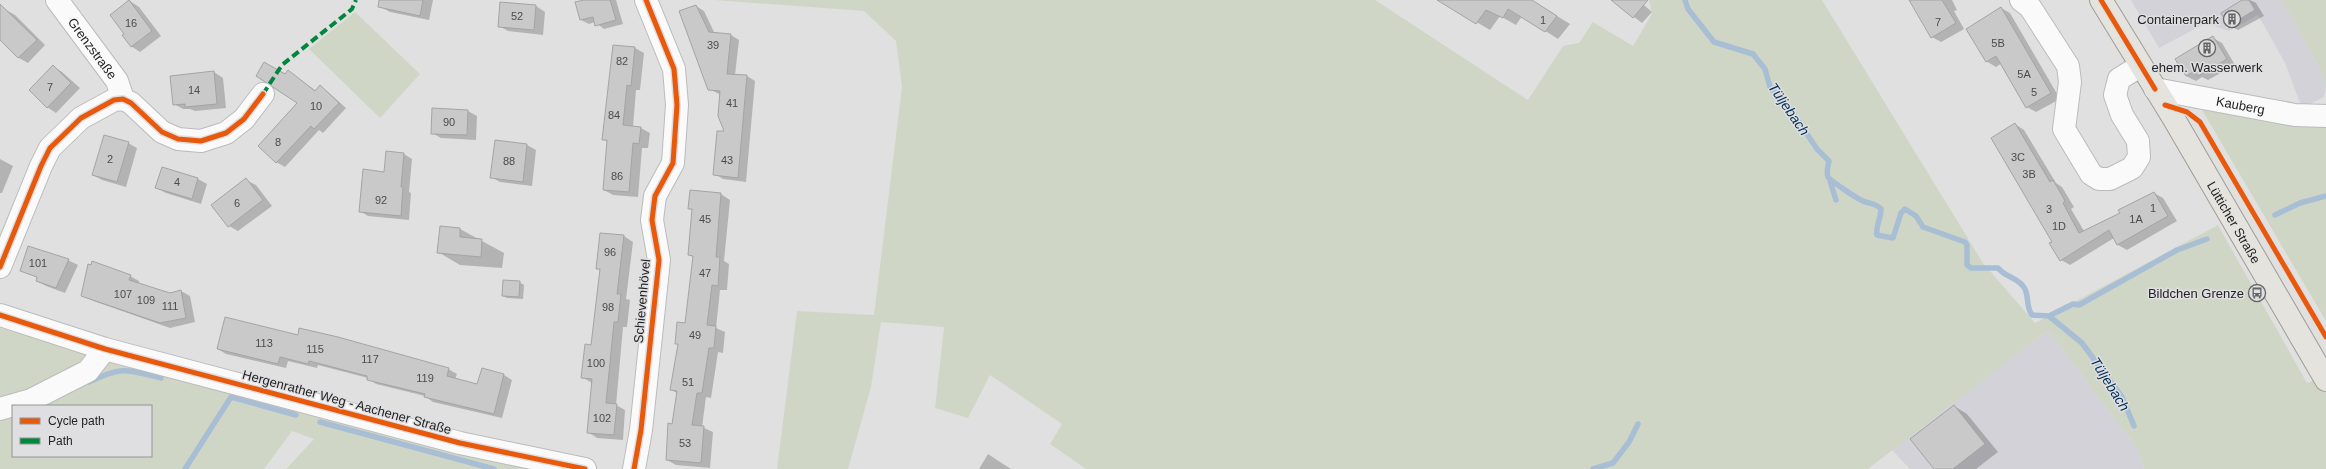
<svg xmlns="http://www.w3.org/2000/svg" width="2326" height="469" font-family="Arial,sans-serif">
  <rect width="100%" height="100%" fill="#e0e0e1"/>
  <path fill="#d3d2d8" d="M2131,0H2282L2317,63L2326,86L2324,97L2302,108L2285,63L2258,15L2229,31L2206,23L2159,48Z
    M2048,330L2139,451L2144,469H1910L1891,449Z"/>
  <path fill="#d0d6c6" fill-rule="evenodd" d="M714,0H1375L1528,100L1563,46L1579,43L1593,22L1633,46L1652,14L1649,0H1822L1983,263L2035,323L2218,225L2307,383L2326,376V469H2144L2139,451L2048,330L1868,469H1086L1050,444L1062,424L990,375L968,418L935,408L944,327L881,322L871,387L848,469H777L797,311L874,315L902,87L896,41L864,11Z
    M2282,0H2326V86L2317,63Z
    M355,12L420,74L380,118L309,49Z
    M2202,110L2296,121H2326V321Z
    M0,328L63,345L547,469H286L314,439L292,431L264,469H0ZM13,406H151V456H13Z"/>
  <path fill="#0003" d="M382,0H433L429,20L390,12L381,7Z
    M588,0H616L623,24L604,29L595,22L589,24L581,20Z
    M1439,0H1531L1570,24L1558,39L1522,16L1516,25L1500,16L1490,30Z
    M1612,0H1638L1652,12L1642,23Z
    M1910,0H1952L1957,10L1954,11L1964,29L1941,42L1932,37Z
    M2244,0H2250L2256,3L2264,16L2238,30L2229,25Z
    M130,1L139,7L161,36L140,52L131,46L126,34Z
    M501,3L536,6L545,12L543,35L508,31L499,26Z
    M696,6L704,11L715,34L731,35L739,40L735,75L747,76L755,81L746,182L723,179L715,174L725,133L721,95L709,89Z
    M2001,8L2010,13L2060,99L2036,112L2027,107L2002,63L1996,67L1986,61Z
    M6,10L15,15L45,45L28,63L19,58L0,39V16Z
    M2213,38L2222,43L2235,65L2208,80L2202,77L2196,81L2186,76Z
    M635,48L644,53L640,90H636L633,127L641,128L650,133L648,148H642L638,197L613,195L604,190L608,142L603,139Z
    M53,66L62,72L80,88L56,113L47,107Z
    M288,71L316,91L320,87L328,92L346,108L323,133L319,130L285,167L276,162L299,103L285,75Z
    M214,72L223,78L226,108L195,111L190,109H183L174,104Z
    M468,111L477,116L476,140L441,138L432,133Z
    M2015,124L2024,130L2056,183L2062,187L2074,207L2071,209L2084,231L2122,213L2154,193L2163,198L2177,221L2127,250L2118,245L2114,238L2070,265L2061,260Z
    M496,141L527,145L536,150L532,186L500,182L491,177Z
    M128,143L137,148L126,187L102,180L93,175Z
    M404,154L412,159L409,192L411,193L409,220L368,216L360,211L385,173Z
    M0,159L13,166L2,193H0Z
    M162,168L198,179L207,184L201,204L166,193L157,188Z
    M246,180L256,185L272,206L238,231L229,226Z
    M721,194L730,200L724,261L729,264L727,290H720L716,328L725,332L723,353L718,352L711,398L706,397L702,427L713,432L710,468L676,465L667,460L677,393L671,390L679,345L676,343L686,324L694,257L689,255L693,211L689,208Z
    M441,227L460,229L504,253L502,268L460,265L438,252Z
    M624,236L633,242L626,299L630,300L627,327H623L616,405L625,410L623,440L597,438L588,432L592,383L582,377L592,346L601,271L597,268Z
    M68,260L78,265L65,293L46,286L37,281L38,278L21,270Z
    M130,276L139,281V284L170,294L181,291L190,296L195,322L170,328L91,300L82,295Z
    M519,282L524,285L523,299L507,298L503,296Z
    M298,337L448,369L457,374L455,379L478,385L483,370L504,375L512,380L502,418L433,402L425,396L376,384L368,378L318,365L317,368L288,361L286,368L226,354L218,349Z
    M1954,406L1967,414L1998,452L1976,469H1935Z
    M988,454L997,460L1011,469H979Z"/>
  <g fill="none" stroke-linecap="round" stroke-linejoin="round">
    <path stroke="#a8bed4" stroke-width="5.5" d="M1685,0L1688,9L1714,42L1753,54L1765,69L1770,87L1788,106L1817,149L1829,161C1828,166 1826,172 1828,177C1830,180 1856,198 1861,200C1868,204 1876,203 1881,209C1881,219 1875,227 1877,235L1893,238L1901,213L1905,209L1916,216L1923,227L1965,242L1967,245V265L1971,268H1998C2005,277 2016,277 2023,286C2030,294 2025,306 2032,315L2049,316L2082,343L2122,397L2134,426
      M1830,181L1836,200
      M2275,215L2300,203L2326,196
      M2049,316L2073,304L2079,305L2177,250L2207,239
      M89,382C122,366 126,369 161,378
      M320,422L494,469
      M185,469L231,397L296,415
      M1593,469L1613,463L1629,442L1638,424"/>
  </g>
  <path fill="#c9c9ca" stroke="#a4a4a4" d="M129,0L152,31L131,47L122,35L124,34L110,15Z
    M379,0H423L420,16L378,7Z
    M584,0H610L616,20L595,26L593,17L580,20L575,2Z
    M1437,0H1532L1557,16L1545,32L1508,9L1503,18L1486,10L1476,24Z
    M1611,0H1648L1633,18Z
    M1909,0H1942L1956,23L1931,38Z
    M2242,0H2249L2255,10L2228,26L2221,13Z
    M500,2L536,5L534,30L498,27Z
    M0,4L37,40L18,58L0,40Z
    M696,5L709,32L731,34L727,74L747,75L738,178L713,175L717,131H724L718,116L720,91L708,90L679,11Z
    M2001,7L2051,93L2026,108L1996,56L1986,62L1966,29Z
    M2213,36L2227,59L2198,76L2195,71L2186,76L2175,59Z
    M613,45L635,47L631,86L627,85L623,125L641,127L639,144L633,143L629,192L603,190L607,140H602Z
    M264,62L285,74L288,70L315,91L320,85L339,103L314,129L311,126L276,163L258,146L297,103L256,76Z
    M53,65L71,83L47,108L29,90Z
    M214,71L217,104L185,107V104L173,105L170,76Z
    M432,108L468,110L467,135L431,134Z
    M2015,123L2050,182L2053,180L2060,192L2065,201L2063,203L2079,233L2120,213L2118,210L2154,192L2168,216L2117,245L2109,230L2060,261L2049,243L2052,242L1991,138Z
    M104,135L129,142L117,182L92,175Z
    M495,140L527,144L523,182L490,178Z
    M386,151L404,153L401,187H403L401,216L359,212L363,169L384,172Z
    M162,167L198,178L192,199L155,188Z
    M246,178L263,200L228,227L211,205Z
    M690,190L721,193L716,257H720L718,286L712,285L707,325L716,326L714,348H709L702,393H697L692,425L704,426L701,463L666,460L668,423L672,424L677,391L670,390L678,344H675L677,322L685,323L693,256L688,255L692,209H688Z
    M440,226L460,228V237L482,239L481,257L437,253Z
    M600,233L624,235L617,294H621L618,322H614L606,403L617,404L614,435L587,433L592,379L581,378L585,344L591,345L600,269H596Z
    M28,246L69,259L56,288L36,281L37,277L20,271Z
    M92,261L131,275L129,280L170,293L181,290L186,318L160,323L81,296L88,264L91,265Z
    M503,280L520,281L519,297L502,296Z
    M225,317L298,335L299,328L338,337L449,368L447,376L477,384L482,368L504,374L494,414L424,397L425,394L367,380V376L309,361L308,364L280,357L278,364L217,349Z
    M1954,405L1985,444L1953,469H1934L1910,439Z"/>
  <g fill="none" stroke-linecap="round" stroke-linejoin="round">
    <g stroke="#bbbbbc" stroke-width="24">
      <g id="minor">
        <path id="s1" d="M57,0L117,81L123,99"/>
        <path d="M2021,0L2030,7L2068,66L2070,82L2064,129L2091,174L2099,179H2110L2132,168L2139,157L2138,141L2122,115L2115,95L2119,79L2140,66"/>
        <path id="s2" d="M2155,89L2295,115L2326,116"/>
        <path d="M0,267L41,166L50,148L81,118L114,100L123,99L131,103L162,132L178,139L201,141L226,133L244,119L263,94"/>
        <path d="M0,315L105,349L460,443L585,469"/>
        <path d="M0,409L31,400L88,371L105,349"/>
        <path d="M634,469L641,430L659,260L652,220L655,196L673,163L677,105L674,69L646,0"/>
      </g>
    </g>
    <g stroke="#a09c95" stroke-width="24">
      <g id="major">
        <path id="s3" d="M2101,0L2174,119L2326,380"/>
      </g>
    </g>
    <use href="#minor" stroke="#fafafa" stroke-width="22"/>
    <use href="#major" stroke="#e5e3de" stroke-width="22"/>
    <path stroke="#00873e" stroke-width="4" stroke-dasharray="8 4" stroke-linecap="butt" d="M263,94L282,65L352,9L356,0"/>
    <g stroke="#dfdfe2" stroke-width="8">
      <path id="cycleway" d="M2101,0L2155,89
        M2165,105L2187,112L2200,122L2326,337
        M0,267L41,166L50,148L81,118L114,100L123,99L131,103L162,132L178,139L201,141L226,133L244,119L263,94
        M0,315L105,349L460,443L585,469
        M634,469L641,430L659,260L652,220L655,196L673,163L677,105L674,69L646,0"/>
    </g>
    <use href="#cycleway" stroke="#e8590c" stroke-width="5"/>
  </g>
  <defs>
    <g id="building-ring" transform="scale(0.9)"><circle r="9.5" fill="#dfdfe2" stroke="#656566" stroke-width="1.5"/><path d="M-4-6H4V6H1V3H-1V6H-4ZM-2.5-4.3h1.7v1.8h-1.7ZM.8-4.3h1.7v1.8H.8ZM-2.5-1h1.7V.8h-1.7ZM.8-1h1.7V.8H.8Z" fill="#656566"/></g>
    <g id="bus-ring" transform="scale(0.9)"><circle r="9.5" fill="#dfdfe2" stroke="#656566" stroke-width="1.5"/><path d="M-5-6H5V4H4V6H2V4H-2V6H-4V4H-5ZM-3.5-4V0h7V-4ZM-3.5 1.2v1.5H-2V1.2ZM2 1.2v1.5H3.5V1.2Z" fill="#656566"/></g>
  </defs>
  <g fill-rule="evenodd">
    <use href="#building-ring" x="2232" y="19"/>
    <use href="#building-ring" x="2207" y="48"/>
    <use href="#bus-ring" x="2257" y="293"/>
  </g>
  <g text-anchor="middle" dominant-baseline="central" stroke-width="3" stroke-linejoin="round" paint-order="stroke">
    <g font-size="11" fill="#4c4c4e">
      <text x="517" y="16">52</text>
      <text x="1543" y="20">1</text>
      <text x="1938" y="22">7</text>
      <text x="131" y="23">16</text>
      <text x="1998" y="43">5B</text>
      <text x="713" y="45">39</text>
      <text x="622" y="61">82</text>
      <text x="2024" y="74">5A</text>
      <text x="50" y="87">7</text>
      <text x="194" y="90">14</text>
      <text x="2034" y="92">5</text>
      <text x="732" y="103">41</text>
      <text x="316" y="106">10</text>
      <text x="614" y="115">84</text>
      <text x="449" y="122">90</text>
      <text x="278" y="142">8</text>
      <text x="2018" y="157">3C</text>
      <text x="110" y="159">2</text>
      <text x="727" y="160">43</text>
      <text x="509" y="161">88</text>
      <text x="2029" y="174">3B</text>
      <text x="617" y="176">86</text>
      <text x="177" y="182">4</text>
      <text x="381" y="200">92</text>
      <text x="237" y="203">6</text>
      <text x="2153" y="208">1</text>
      <text x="2049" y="209">3</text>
      <text x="705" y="219">45</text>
      <text x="2136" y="219">1A</text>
      <text x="2059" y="226">1D</text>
      <text x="610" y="252">96</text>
      <text x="38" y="263">101</text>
      <text x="705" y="273">47</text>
      <text x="123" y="294">107</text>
      <text x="146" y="300">109</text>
      <text x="170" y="306">111</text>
      <text x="608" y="307">98</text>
      <text x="695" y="335">49</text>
      <text x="264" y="343">113</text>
      <text x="315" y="349">115</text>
      <text x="370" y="359">117</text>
      <text x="596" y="363">100</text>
      <text x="425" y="378">119</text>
      <text x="688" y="382">51</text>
      <text x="602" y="418">102</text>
      <text x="685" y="443">53</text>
    </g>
    <g font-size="13" fill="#232324" stroke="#dfdfe2" text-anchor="end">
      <text x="2219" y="19">Containerpark</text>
      <text x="2207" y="67" text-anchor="middle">ehem. Wasserwerk</text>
      <text x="2244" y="293">Bildchen Grenze</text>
    </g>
    <g font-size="13" fill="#232324" stroke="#dfdfe2">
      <text stroke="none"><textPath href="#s1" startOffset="60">Grenzstraße</textPath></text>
      <text stroke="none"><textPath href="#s2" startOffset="87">Kauberg</textPath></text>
      <text stroke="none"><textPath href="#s3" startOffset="259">Lütticher Straße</textPath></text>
      <text transform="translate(642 301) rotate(-85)">Schievenhövel</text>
      <text transform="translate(347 402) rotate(15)">Hergenrather Weg - Aachener Straße</text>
    </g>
    <g font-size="14" font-style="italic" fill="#002f57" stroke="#dfdfe2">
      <text transform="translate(1789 109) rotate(55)">Tüljebach</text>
      <text transform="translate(2110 384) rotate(58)">Tüljebach</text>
    </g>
  </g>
  <rect x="12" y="405" width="140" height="52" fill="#dfdfe2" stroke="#949496"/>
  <rect x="20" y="418" width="20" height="6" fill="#e8590c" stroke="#949496"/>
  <text x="48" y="425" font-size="12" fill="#232324">Cycle path</text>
  <rect x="20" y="438" width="20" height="6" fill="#00873e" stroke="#949496"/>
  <text x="48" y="445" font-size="12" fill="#232324">Path</text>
</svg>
